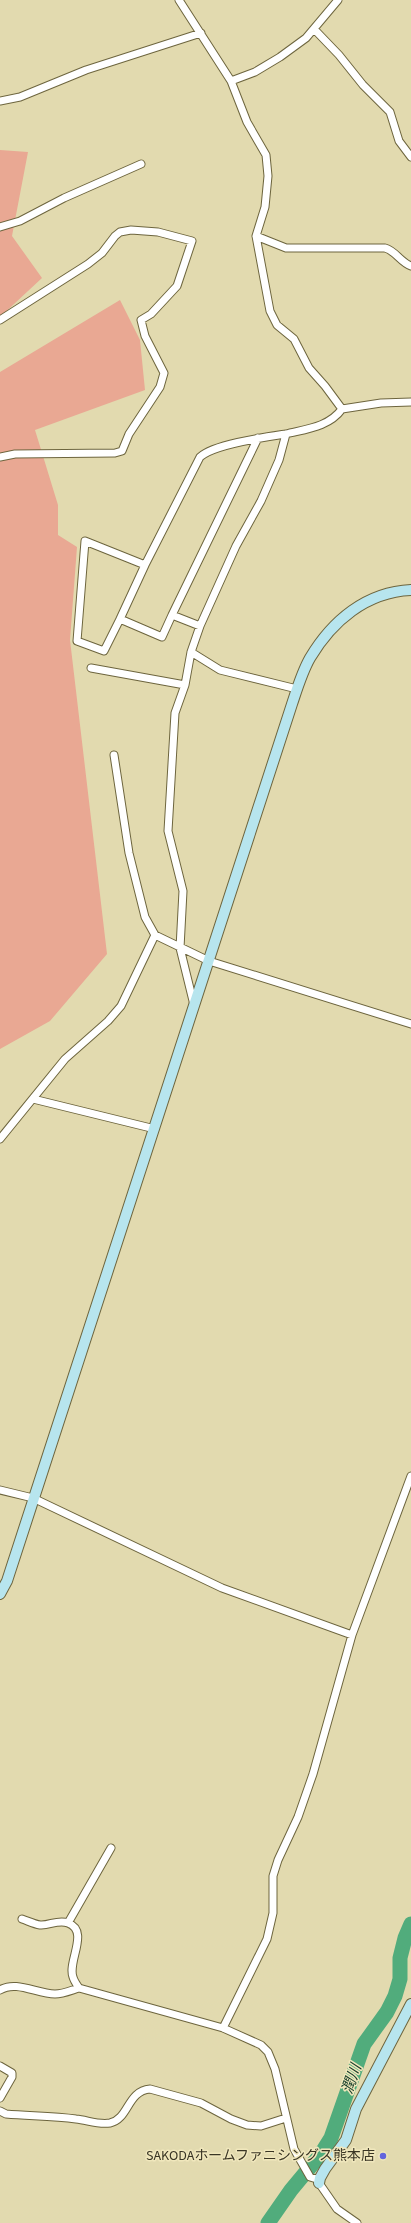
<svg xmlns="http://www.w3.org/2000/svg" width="411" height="2223" font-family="'Source Sans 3','Noto Sans JP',sans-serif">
  <rect width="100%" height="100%" fill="#e2daaf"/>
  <path fill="#e9a893" d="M0,150L28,152L12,236L42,278L0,317Z
    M120,300L140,340L145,390L35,430L58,505V535L77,547L70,640L107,954L50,1021L0,1049V372Z"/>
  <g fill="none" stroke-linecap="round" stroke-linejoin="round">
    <path stroke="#51ac7c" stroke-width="15" d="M268,2223L291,2190L321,2154L331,2138L364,2044L387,2012L395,1996L400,1979V1958L405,1938L411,1924"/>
    <g stroke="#6d653e" stroke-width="9">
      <path id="street" d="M179,0L231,81L247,122L266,155L268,176L265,207L256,236L270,311L277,325L294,339L309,368L325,386L342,409
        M314,29L339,55L363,85L390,112L399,141L411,157
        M231,81L255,72L280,57L306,38L338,0
        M0,101L20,97L86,70L201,33
        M0,227L20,221L64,198L141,164
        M256,236L286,248H385C396,251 400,262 411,266
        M0,320L88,264L102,253L115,236L120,232L131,230L158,232L192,241L177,286L151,314L141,320L145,336L164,373L160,387L129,434L122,451L115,453L15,454L0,457
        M172,615L258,438
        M120,619L104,651L77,641L85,541L145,565
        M200,626L172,615L162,637L120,619L145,565L200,457C214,444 266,437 286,434
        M191,652L220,670L297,689
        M91,668L185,685
        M114,755L129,853L145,917L155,935
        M194,1005L180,948L183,891L168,831L175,713L185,685L191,652L200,626L236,546L261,501L279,460L286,434C306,429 329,427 342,409L381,403L411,402
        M33,1099L155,1129
        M0,1139L65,1059L108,1021L121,1006L155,935L209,961L411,1024
        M0,1490L33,1498L222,1588L352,1635
        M22,1919C28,1921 34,1924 40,1925C49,1926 58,1919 68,1923C90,1931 67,1962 73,1977C74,1981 77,1985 79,1988
        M68,1923L111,1848
        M0,1990C16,1980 37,1994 55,1994C63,1994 72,1990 79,1988L223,2028L261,2045L268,2052L275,2069L294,2149L310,2177L320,2180
        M223,2028L267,1939L273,1913V1876L278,1860L298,1817L313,1774L352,1635L411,1476
        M0,2066L12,2073V2077L0,2098
        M0,2111L6,2114C29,2116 53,2116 76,2119C87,2120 98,2125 110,2123C129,2119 127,2091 150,2089L201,2103L231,2119L247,2125L261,2126L286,2118
        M319,2183L337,2209L357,2223"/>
    </g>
    <g stroke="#6d653e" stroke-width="12">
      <path id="secondary" d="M0,1594L7,1581L292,704C297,689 302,672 310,658C332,621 366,592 411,590
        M319,2183L320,2178L325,2169L346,2140L356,2109L411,2004"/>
    </g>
    <use href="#street" stroke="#fff" stroke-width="7"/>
    <use href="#secondary" stroke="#b7e5ee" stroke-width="10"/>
  </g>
  <circle fill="#6365dd" stroke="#f0e7bc" stroke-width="1.5" cx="383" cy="2156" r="4"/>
  <g text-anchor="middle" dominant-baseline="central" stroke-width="3" stroke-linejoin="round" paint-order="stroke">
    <g font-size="14" fill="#393524" stroke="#f0e7bc" text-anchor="end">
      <text x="375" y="2156">SAKODAホームファニシングス熊本店</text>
    </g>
    <g font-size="15" font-style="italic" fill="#163d29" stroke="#f0e7bc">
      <text transform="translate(352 2079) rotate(-71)">潤川</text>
    </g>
  </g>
</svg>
